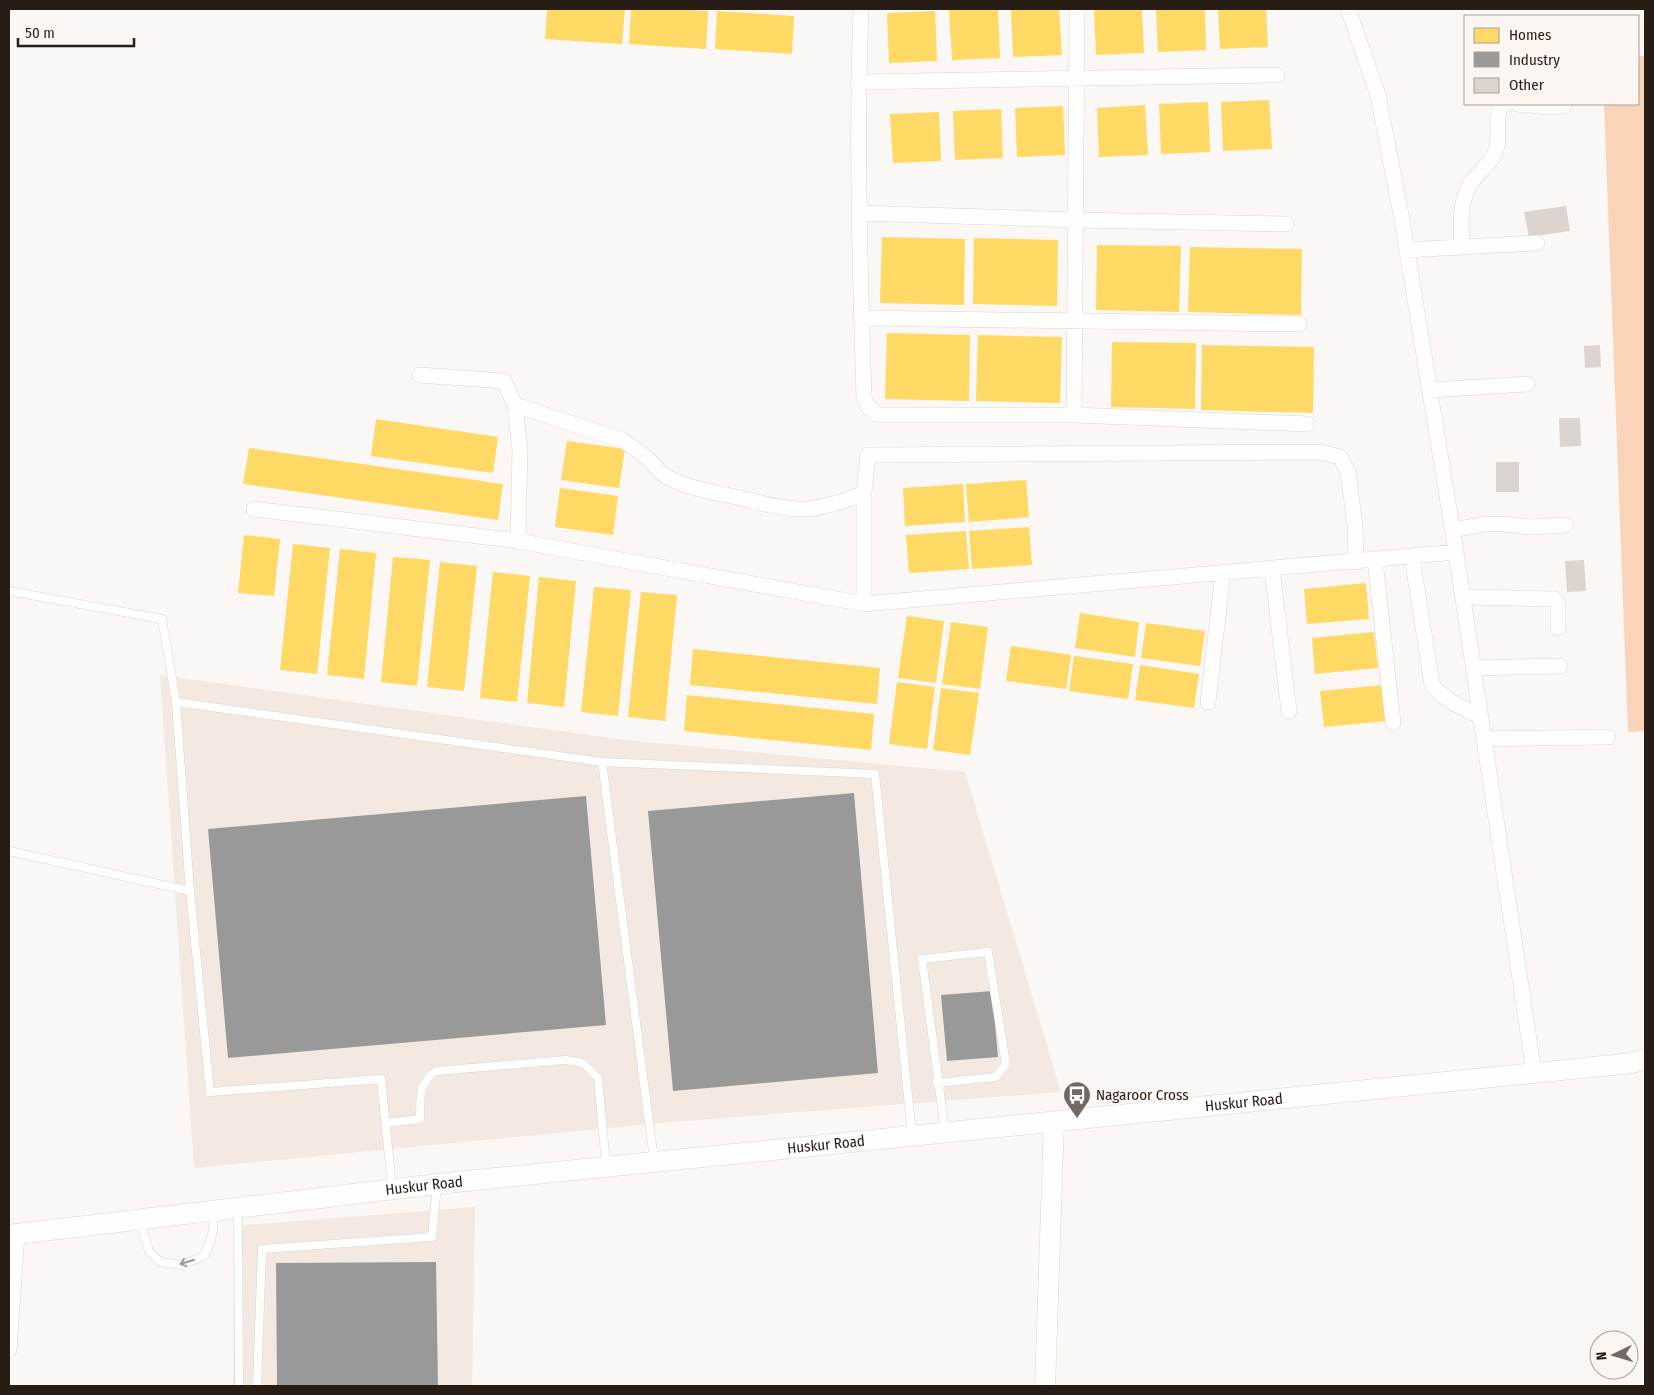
<svg xmlns="http://www.w3.org/2000/svg" width="1654" height="1395" font-family="'Fira Sans Condensed',sans-serif">
  <rect width="100%" height="100%" fill="#faf7f4"/>
  <path fill="#f3e9e1" d="M160,675L625,740L965,772L1061,1092L672,1122L194,1168Z
    M475,1207L472,1386H233L234,1226Z"/>
  <path fill="#f9d4b8" d="M1638,56H1645V731L1628,732L1604,104H1638Z"/>
  <path fill="#ffd966" d="M547,9H625L622,44L545,39Z
    M631,9H672L708,11L706,49L629,44Z
    M998,9L1000,58L952,60L949,10Z
    M1011,9H1059L1062,55L1013,57Z
    M1094,9H1142L1144,53L1096,55Z
    M1156,9H1205L1206,50L1158,52Z
    M1218,9H1266L1268,47L1220,49Z
    M717,11L794,16L792,54L715,49Z
    M935,11L937,61L889,63L887,13Z
    M1269,100L1272,149L1223,151L1221,102Z
    M1208,102L1210,152L1161,154L1159,104Z
    M1145,105L1148,155L1099,157L1097,108Z
    M1063,106L1065,155L1017,157L1015,108Z
    M1001,109L1003,158L955,160L953,111Z
    M939,112L941,161L893,163L890,114Z
    M882,237L965,239L964,305L880,303Z
    M974,238L1058,240L1057,306L973,304Z
    M1097,245L1181,246L1179,312L1096,310Z
    M1190,247L1302,249L1301,315L1188,312Z
    M887,333L970,335L969,401L885,399Z
    M978,335L1062,337L1060,403L976,401Z
    M1112,342L1196,343L1195,409L1111,407Z
    M1202,345L1314,347L1313,413L1201,410Z
    M376,419L498,437L493,473L371,456Z
    M567,441L625,449L619,488L561,480Z
    M249,448L503,484L498,520L243,484Z
    M1026,480L1029,517L969,522L966,484Z
    M963,484L965,522L905,526L903,488Z
    M560,488L618,496L613,535L555,527Z
    M1029,527L1032,565L972,569L969,531Z
    M966,531L969,569L909,573L906,535Z
    M244,535L280,539L274,596L238,593Z
    M293,544L330,548L317,674L280,670Z
    M340,549L376,553L364,679L327,675Z
    M393,557L430,560L417,686L381,682Z
    M440,562L477,566L464,691L427,687Z
    M493,572L530,576L517,702L480,698Z
    M539,577L576,581L564,707L527,703Z
    M1366,583L1369,619L1307,624L1304,589Z
    M594,587L631,590L618,716L581,712Z
    M641,592L677,595L665,721L628,717Z
    M1080,613L1139,622L1135,657L1075,648Z
    M907,616L944,621L936,683L898,678Z
    M951,622L988,627L980,689L942,684Z
    M1146,623L1205,631L1200,666L1141,658Z
    M1374,632L1378,668L1315,674L1312,638Z
    M1011,646L1071,655L1066,689L1006,681Z
    M693,649L880,668L877,704L690,685Z
    M1074,656L1133,664L1128,699L1069,691Z
    M1140,665L1199,674L1194,708L1135,700Z
    M897,682L935,687L927,749L889,744Z
    M1383,685L1386,721L1324,727L1320,691Z
    M941,688L979,693L970,755L933,750Z
    M687,695L874,714L871,750L684,731Z"/>
  <path fill="#999" d="M854,793L878,1073L673,1091L648,811Z
    M586,796L606,1025L228,1058L208,829Z
    M992,991L998,1057L947,1061L941,995Z
    M436,1262L438,1386H277L276,1263Z"/>
  <path fill="#dcd5cf" d="M1566,206L1570,231L1529,237L1524,212Z
    M1600,345L1601,367L1585,368L1584,346Z
    M1559,418H1580L1581,446L1560,447Z
    M1496,462H1519V492H1496Z
    M1584,560L1586,591L1567,592L1565,561Z"/>
  <g fill="none" stroke-linecap="round" stroke-linejoin="round">
    <g stroke="#dbd4cf" stroke-width="9">
      <path id="lane" d="M9,591L162,619L176,702L190,891
        M176,702L602,762L654,1160
        M602,762L875,774L912,1135
        M9,851L190,891L210,1092L381,1079L392,1187
        M937,1083L996,1077L1006,1064L988,952L922,959L945,1131
        M385,1123L420,1119C421,1097 417,1085 436,1071L566,1060L583,1063L598,1078L606,1165
        M238,1208L239,1386
        M140,1221L149,1251L160,1262L181,1265L204,1256C212,1241 214,1229 214,1212
        M257,1386L262,1249L432,1237L437,1185"/>
    </g>
    <g stroke="#dbd4cf" stroke-width="16">
      <path id="street" d="M861,9C856,138 860,268 864,397L869,408L878,415H1074L1077,9
        M1348,9L1378,95L1402,220L1456,552
        M858,82L1277,75
        M1517,104L1548,107L1564,106
        M859,213L1077,220L1286,224
        M1462,247C1461,227 1459,205 1469,186C1477,171 1493,165 1497,146C1500,131 1494,117 1502,104H1505
        M1406,250L1537,243
        M862,318L1299,324
        M420,375L504,381L515,405L520,450L518,541
        M1430,390L1527,384
        M515,405L622,440C633,447 643,454 652,463C657,468 659,473 666,476C685,488 709,491 731,496C755,501 781,510 806,509C826,507 846,501 864,493
        M1074,415L1307,424
        M254,509L518,541L864,604V493L868,455L1320,452L1340,457L1348,472L1355,525L1356,562
        M1453,530L1485,524H1505L1529,527L1566,525
        M1412,557L1432,685C1445,701 1463,708 1481,717
        M1375,560L1393,723
        M1272,569L1289,711
        M1463,597L1555,599L1558,605V628
        M864,604L1456,552L1534,1073
        M1474,668L1560,666
        M1208,702L1223,573
        M1484,739L1608,737
        M9,1350L17,1234"/>
    </g>
    <g stroke="#dbd4cf" stroke-width="21">
      <g id="secondary">
        <path id="s1" d="M9,1235L437,1184L1632,1063L1645,1059"/>
        <path d="M1045,1386L1054,1122"/>
      </g>
    </g>
    <use href="#lane" stroke="#fefefd" stroke-width="8"/>
    <use href="#street" stroke="#fefefd" stroke-width="15"/>
    <use href="#secondary" stroke="#fefefd" stroke-width="20"/>
  </g>
  <defs><path id="oneway-shaft" d="M-6 0H5M1.5-3L5.5 0L1.5 3" fill="none" stroke-width="1.6" stroke-linecap="round" stroke-linejoin="round" transform="scale(1.25)"/></defs>
  <use stroke="#9e9995" href="#oneway-shaft" transform="translate(187 1262) rotate(163)"/>
  <defs>
    <g id="bus-pin" transform="scale(1.4375)"><path d="M0 17L-7.5 6A9.5 9.5 0 1 1 7.5 6Z" fill="#726963" stroke="#fcf6f2"/><path d="M-5-6H5V4H4V6H2V4H-2V6H-4V4H-5ZM-3.5-4V0h7V-4ZM-3.5 1.2v1.5H-2V1.2ZM2 1.2v1.5H3.5V1.2Z" fill="#fff"/></g>
  </defs>
  <g fill-rule="evenodd">
    <use href="#bus-pin" x="1077" y="1095"/>
  </g>
  <g text-anchor="middle" dominant-baseline="central" stroke-width="5" stroke-linejoin="round" paint-order="stroke">
    <g font-size="15" fill="#281d15" stroke="#fcf6f2" text-anchor="start">
      <text x="1096" y="1095">Nagaroor Cross</text>
    </g>
    <g font-size="15" fill="#281d15" stroke="#fcf6f2">
      <text stroke="none"><textPath href="#s1" startOffset="1242">Huskur Road</textPath></text>
      <text stroke="none"><textPath href="#s1" startOffset="822">Huskur Road</textPath></text>
      <text stroke="none"><textPath href="#s1" startOffset="418">Huskur Road</textPath></text>
    </g>
  </g>
  <rect width="1654" height="1395" fill="none" stroke="#281d15" stroke-width="20"/>
  <rect x="1464" y="15" width="175" height="90" fill="#fcf6f2" stroke="#a79f9a"/>
  <rect x="1474" y="28" width="25" height="15" fill="#ffd966" stroke="#a79f9a"/>
  <text x="1509" y="40" font-size="15" fill="#281d15">Homes</text>
  <rect x="1474" y="52" width="25" height="15" fill="#999999" stroke="#a79f9a"/>
  <text x="1509" y="65" font-size="15" fill="#281d15">Industry</text>
  <rect x="1474" y="78" width="25" height="15" fill="#dcd5cf" stroke="#a79f9a"/>
  <text x="1509" y="90" font-size="15" fill="#281d15">Other</text>
  <g transform="translate(1614 1355) rotate(265)"><circle r="24" fill="#fcf6f2" stroke="#a79f9a"/>
  <path d="M0-4L9 19L0 12L-9 19Z" fill="#726963"/>
  <text y="-8" font-size="14" font-weight="bold" text-anchor="middle" fill="#281d15">N</text>
  </g>
  <path d="M18 38v8h116v-8" fill="none" stroke="#281d15" stroke-width="2.5"/>
  <text x="25" y="38" font-size="15" fill="#281d15" stroke="#fcf6f2" stroke-width="4" paint-order="stroke">50 m</text>
</svg>
